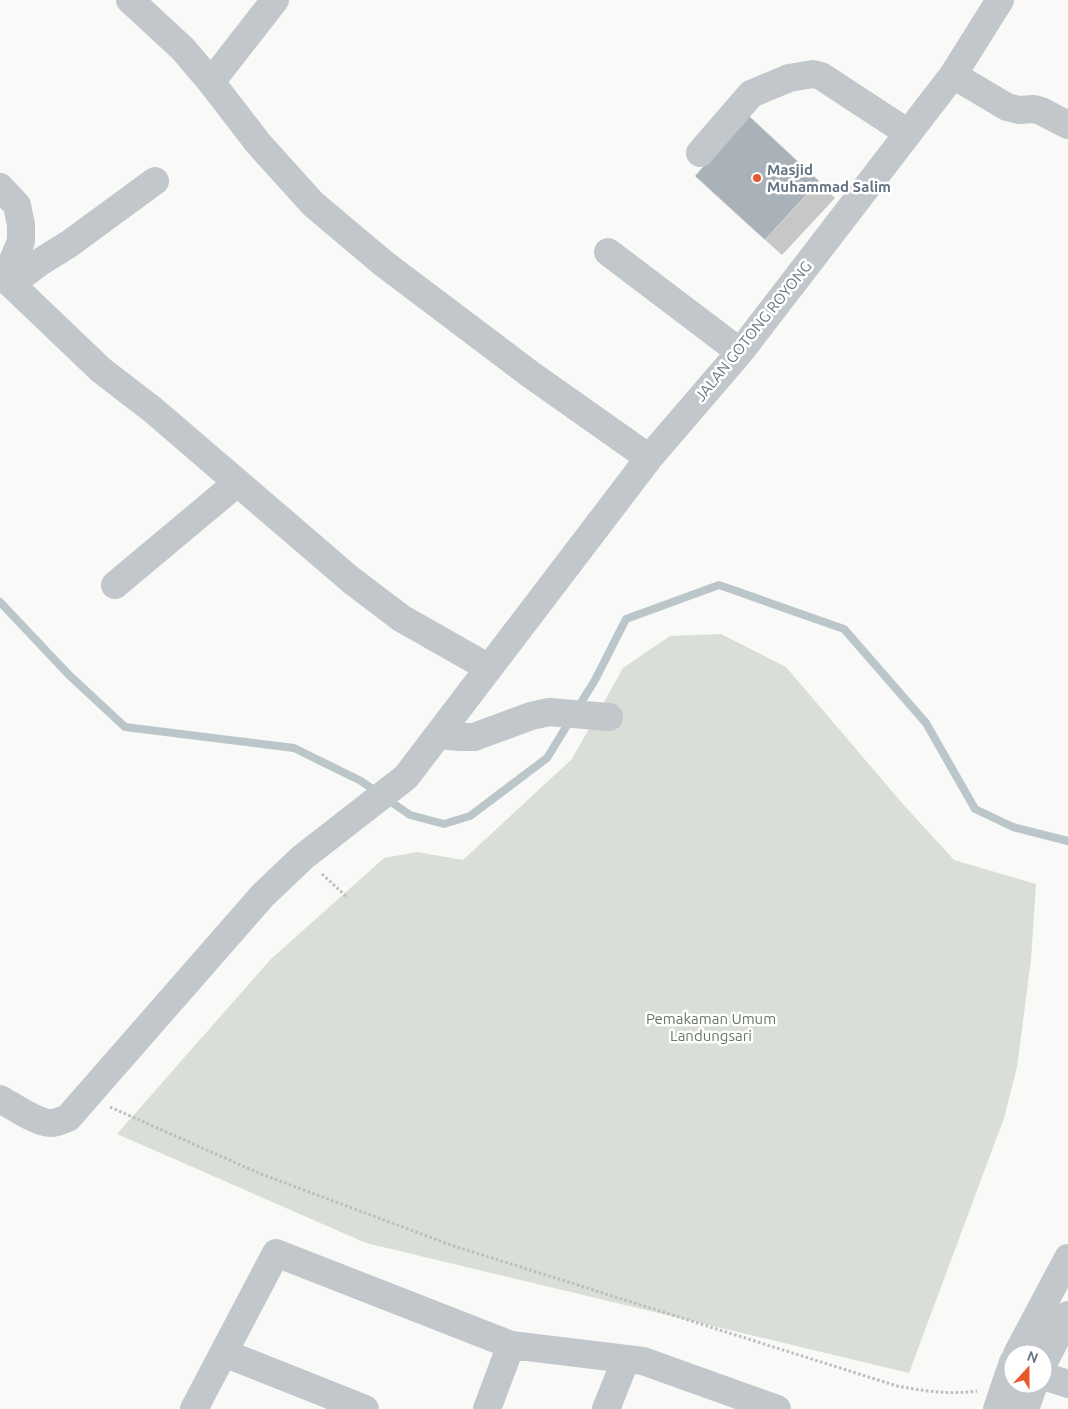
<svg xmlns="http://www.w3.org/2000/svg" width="1068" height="1409" font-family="Ubuntu,sans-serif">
  <rect width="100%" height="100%" fill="#f9f9f7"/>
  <path fill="#d9ded6" d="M721,634L786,667L902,803L954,860L1036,884L1031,960L1017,1067L1004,1118L909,1373L366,1243L117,1134L270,960L384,858L417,852L463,860L572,759L623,668L670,636Z"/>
  <path fill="#0003" d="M748,117L835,198L782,255L712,192Z"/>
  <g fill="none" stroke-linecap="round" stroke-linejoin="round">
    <path stroke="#bac6ca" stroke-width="8" d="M0,602L69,675L125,727L294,748L361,781L410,815L444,824L470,816L547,758L571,719
      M577,709L595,680L626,619L719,585L844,629L926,723L975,809L1013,827L1068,841"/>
  </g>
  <path fill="#a9b2b9" stroke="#dbdbd9" d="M748,115L819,181L765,240L695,176Z"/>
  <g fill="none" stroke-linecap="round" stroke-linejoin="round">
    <path stroke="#babec1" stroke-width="3" stroke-dasharray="2.5 2.5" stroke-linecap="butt" d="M322,874L348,898
      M110,1107L261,1174L451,1245L897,1386C924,1391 949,1395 977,1391"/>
    <path stroke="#c2c7cb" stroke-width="28" d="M130,0L183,49L211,82L258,143L313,204L383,263L530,374L649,458
      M953,75L1007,107L1019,110L1034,109L1041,111L1068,125
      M211,82L275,0
      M700,153L751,94L789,78L813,74L821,76L908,133
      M0,187L17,205L21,225V241L7,275L11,284L101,370L153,410L351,580L401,618L489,668
      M608,252L740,352
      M11,284L40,262L69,244L155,181
      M115,585L237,483
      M439,735L461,737H474L531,716L549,712L609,717
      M0,1099C13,1106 38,1124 52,1123C57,1123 63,1119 68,1118L263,895L303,857L406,777L649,458L740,352L953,75L1000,0
      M224,1353L365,1409
      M1017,1354L1068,1258
      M1043,1364L1068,1315
      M1043,1376L1068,1384
      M194,1409L276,1253L511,1345L643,1361L777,1409
      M487,1409L511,1345
      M606,1409L626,1359
      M997,1409L1013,1362
      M1025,1409L1034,1384"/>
  </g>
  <circle fill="#e7592a" stroke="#fff" stroke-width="2" cx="757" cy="178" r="5"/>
  <g text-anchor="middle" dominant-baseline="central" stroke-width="5" stroke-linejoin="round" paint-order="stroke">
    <g font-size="15" font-weight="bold" fill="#647483" stroke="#fff" text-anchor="start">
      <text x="767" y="169">Masjid<tspan x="767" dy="17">Muhammad Salim</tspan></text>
    </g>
    <g font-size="15" fill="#647483" stroke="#fff">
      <text transform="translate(753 331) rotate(-51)">JALAN GOTONG ROYONG</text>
    </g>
    <g font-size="15" fill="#667a63" stroke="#fff">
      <text x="711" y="1018">Pemakaman Umum<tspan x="711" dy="17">Landungsari</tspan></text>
    </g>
  </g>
  <g transform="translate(1028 1369) rotate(21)"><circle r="24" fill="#ffffff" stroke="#c1c7cd"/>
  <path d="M0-4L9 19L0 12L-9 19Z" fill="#e7592a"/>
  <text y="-8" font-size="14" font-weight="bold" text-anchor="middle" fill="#647483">N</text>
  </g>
</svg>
